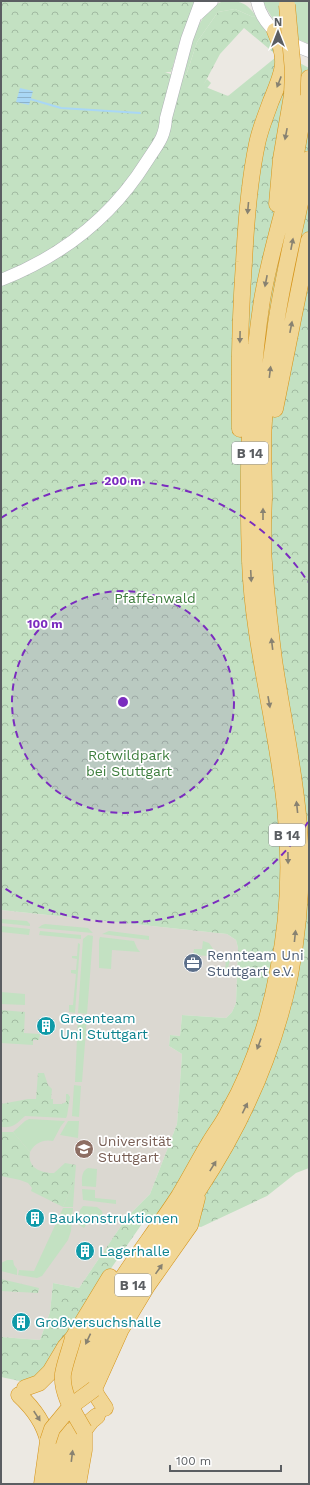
<svg xmlns="http://www.w3.org/2000/svg" width="310" height="1485" font-family="'Work Sans',sans-serif">
  <defs>
    <pattern id="forest-crowns" width="20" height="18" patternUnits="userSpaceOnUse"><rect width="20" height="18" fill="#c3e1c2"/><path d="M2 6a3 3 0 1 1 6 0M12 15a3 3 0 1 1 6 0" fill="none" stroke="#a1baa1"/></pattern>
    <pattern id="water-rules" width="6" height="5" patternUnits="userSpaceOnUse"><rect width="6" height="5" fill="#a9d7f5"/><path d="M0 2.5h6" fill="none" stroke="#8db2ca"/></pattern>
  </defs>
  <rect width="100%" height="100%" fill="#ece9e3"/>
  <path fill="#dbd8d1" d="M1,910L227,934L236,940L238,948L236,1003L232,1012L226,1018L182,1015L180,1036L170,1035L169,1046L182,1054L177,1124L150,1194L127,1217L79,1288L53,1283L50,1312L40,1340L1,1337Z"/>
  <path fill="#c3e1c2" d="M224,1C240,1 246,2 256,16L253,17L235,9L218,12L197,42L178,100L198,92L207,79L211,83L196,103L175,108L193,39L198,26L205,15L216,4Z
    M262,1H281L283,30L271,16Z
    M293,1H309V44L297,39Z
    M1,919L27,921L30,924V926L1,923Z
    M45,924L88,928L93,933L38,928L42,925Z
    M1,926L30,929L29,935L1,932Z
    M40,931L81,935V939L39,935Z
    M109,931L149,936V940L102,934Z
    M88,935L93,936L87,1014L78,1013L83,939Z
    M100,937L134,941L137,948L140,952L112,950L111,969L99,968V940Z
    M203,941L209,943L218,956H227V959L230,960L227,972L225,973L226,957L193,955L194,949H202Z
    M78,943L80,944L75,1013L69,1012V1005H73L76,974L71,973V970H76L77,959L72,958V956H77Z
    M1,992L25,994V1005L1,1004Z
    M78,1016L87,1017L82,1082H75Z
    M74,1085L81,1086L79,1117L72,1116Z
    M29,1119L65,1121L61,1126L53,1141C43,1139 35,1143 30,1152L13,1132L25,1121Z
    M68,1121H79L78,1138L60,1135Z
    M88,1168L97,1169L96,1187L82,1186C82,1179 81,1171 88,1168Z
    M75,1178L73,1207H63Z
    M82,1189L95,1190V1198L116,1200V1204L83,1200Z
    M83,1206L97,1207L102,1211L103,1216L99,1223L91,1218L84,1228L79,1225L80,1210Z
    M63,1208H73L71,1231L68,1240L42,1276L37,1278L18,1275L19,1270L34,1271Z
    M7,1260H13L14,1265L17,1269V1275L1,1271V1263Z"/>
  <path fill="url(#forest-crowns)" d="M1,1H195L183,32L171,72H165L185,79L197,42L218,12L235,9L253,17L256,16L271,36L278,51L274,53L244,28L220,54L203,86L228,96L281,53L309,68V1168L296,1173L267,1196L201,1227L146,1218L94,1293L46,1370L29,1381H20L1,1377V1337L40,1340L50,1312L53,1283L79,1288L127,1217L150,1194L177,1124L182,1054L169,1046L170,1035L180,1036L182,1015L226,1018L232,1012L236,1003L238,948L236,940L227,934L1,910Z
    M1,1010L25,1012L24,1033L40,1034L39,1040H33V1045L1,1043Z
    M38,1073H44L48,1085L52,1089L51,1099H53V1104H62L66,1102V1094H68L70,1097L67,1116L66,1118L25,1116C16,1124 14,1128 1,1127V1104L28,1099H36Z
    M1,1132H13L30,1152C27,1168 41,1173 54,1173L65,1163L76,1165L75,1178L63,1207L31,1191L32,1188L28,1183L20,1180L1,1176Z
    M1,1279L39,1288L38,1293L1,1291Z"/>
  <path fill="url(#water-rules)" d="M20,88L33,91L29,105L16,102Z"/>
  <g fill="none" stroke-linecap="round" stroke-linejoin="round">
    <path stroke="#a9d7f5" stroke-width="2" d="M30,99L61,108L140,113"/>
    <g stroke="#afb2b6" stroke-width="13">
      <path id="secondary" d="M257,1C262,26 286,43 309,51
        M198,14L212,1
        M1,280C62,256 112,217 147,161C157,145 165,138 166,118L187,39L201,1"/>
    </g>
    <g stroke="#d59419" stroke-width="17">
      <path id="highway" d="M277,204L281,159L292,95
        M275,409L309,240
        M240,429C239,373 240,317 244,262C246,222 249,182 257,144C260,129 266,115 271,101C283,72 289,61 275,31
        M70,1386C78,1362 86,1338 99,1316C122,1274 153,1236 179,1196C190,1178 199,1160 210,1142C216,1132 223,1123 228,1113C253,1069 269,1020 278,971C289,917 291,861 285,806C277,724 253,644 250,561C247,475 249,386 262,300C269,259 281,220 291,180C298,146 303,112 309,78
        M25,1388L39,1383L50,1372L65,1347L73,1338L110,1277
        M81,1389C105,1314 156,1254 199,1189C242,1124 274,1052 290,975C299,927 303,876 299,827C295,770 282,716 274,660C270,628 266,596 264,563C262,542 263,520 264,498C264,472 262,447 264,421C266,389 272,356 276,324C284,269 299,214 309,159
        M19,1395C33,1408 44,1422 48,1441L42,1484
        M105,1408L97,1396L94,1389L121,1329L147,1286L190,1225L197,1198
        M56,1467L61,1427
        M55,1473L56,1484
        M68,1484L75,1428
        M78,1484L84,1450V1430L91,1421L97,1416"/>
    </g>
    <use href="#secondary" stroke="#fff" stroke-width="12"/>
    <use href="#highway" stroke="#f1d695" stroke-width="16"/>
    <g stroke="#d59419" stroke-width="17" stroke-linecap="butt">
      <path id="highway-bridge" d="M287,5L293,71L292,95
        M73,1338C70,1350 65,1362 63,1374C61,1394 75,1414 84,1430
        M48,1441L52,1429L71,1406L94,1389"/>
    </g>
    <use href="#highway-bridge" stroke="#f1d695" stroke-width="16"/>
  </g>
  <defs><path id="oneway-solid" d="M-6-.8H1V-3.2L6.5 0L1 3.2V.8H-6Z"/></defs>
  <g fill="#888271">
    <use href="#oneway-solid" transform="translate(279 82) rotate(111)"/>
    <use href="#oneway-solid" transform="translate(286 134) rotate(101)"/>
    <use href="#oneway-solid" transform="translate(248 208) rotate(95)"/>
    <use href="#oneway-solid" transform="translate(292 244) rotate(-79)"/>
    <use href="#oneway-solid" transform="translate(266 281) rotate(101)"/>
    <use href="#oneway-solid" transform="translate(291 327) rotate(-79)"/>
    <use href="#oneway-solid" transform="translate(240 337) rotate(91)"/>
    <use href="#oneway-solid" transform="translate(270 372) rotate(-83)"/>
    <use href="#oneway-solid" transform="translate(263 514) rotate(-90)"/>
    <use href="#oneway-solid" transform="translate(251 576) rotate(87)"/>
    <use href="#oneway-solid" transform="translate(272 644) rotate(-97)"/>
    <use href="#oneway-solid" transform="translate(269 702) rotate(80)"/>
    <use href="#oneway-solid" transform="translate(297 807) rotate(-96)"/>
    <use href="#oneway-solid" transform="translate(288 858) rotate(89)"/>
    <use href="#oneway-solid" transform="translate(295 936) rotate(-84)"/>
    <use href="#oneway-solid" transform="translate(259 1044) rotate(110)"/>
    <use href="#oneway-solid" transform="translate(245 1108) rotate(-64)"/>
    <use href="#oneway-solid" transform="translate(213 1166) rotate(-58)"/>
    <use href="#oneway-solid" transform="translate(159 1269) rotate(-55)"/>
    <use href="#oneway-solid" transform="translate(88 1339) rotate(115)"/>
    <use href="#oneway-solid" transform="translate(37 1416) rotate(57)"/>
    <use href="#oneway-solid" transform="translate(72 1456) rotate(-83)"/>
  </g>
  <circle cx="123" cy="702" r="111" fill="#7b2cbf" fill-opacity=".12"/>
  <g fill="none" stroke="#7b2cbf" stroke-width="2" stroke-dasharray="7 5">
    <circle cx="123" cy="702" r="111"/>
    <path d="M308 822A221 221 0 0 1 1 886M1 518A221 221 0 0 1 308 582"/>
  </g>
  <defs>
    <g id="office-disc" transform="scale(1)"><circle r="9.5" fill="#5c6f8a" stroke="#fff"/><path d="M-6-3h4V-5.5h4V-3h4V5H-6ZM-1-4.5V-3h2v-1.5ZM-6 0V1H6V0Z" fill="#fff"/></g>
    <g id="building-disc" transform="scale(1)"><circle r="9.5" fill="#0f9aa8" stroke="#fff"/><path d="M-4-6H4V6H1V3H-1V6H-4ZM-2.5-4.3h1.7v1.8h-1.7ZM.8-4.3h1.7v1.8H.8ZM-2.5-1h1.7V.8h-1.7ZM.8-1h1.7V.8H.8Z" fill="#fff"/></g>
    <g id="university-disc" transform="scale(1)"><circle r="9.5" fill="#8d6e63" stroke="#fff"/><path d="M0-5L7-2L0 1L-7-2ZM-4 1L0 2.5L4 1V4Q0 6-4 4Z" fill="#fff"/></g>
  </defs>
  <g fill-rule="evenodd">
    <use href="#office-disc" x="193" y="963"/>
    <use href="#building-disc" x="46" y="1026"/>
    <use href="#university-disc" x="84" y="1149"/>
    <use href="#building-disc" x="35" y="1218"/>
    <use href="#building-disc" x="85" y="1251"/>
    <use href="#building-disc" x="21" y="1322"/>
  </g>
  <g text-anchor="middle" dominant-baseline="central" stroke-width="3.5" stroke-linejoin="round" paint-order="stroke">
    <g fill="#fff" stroke="#8c8e91" stroke-width="1">
      <rect x="232" y="442" width="36" height="22" rx="3"/>
      <rect x="269" y="824" width="36" height="22" rx="3"/>
      <rect x="115" y="1274" width="36" height="22" rx="3"/>
    </g>
    <g font-size="13" font-weight="bold" fill="#5b5e62">
      <text x="250" y="453">B 14</text>
      <text x="287" y="835">B 14</text>
      <text x="133" y="1285">B 14</text>
    </g>
    <g font-size="14" fill="#3e7e3e" stroke="#fff">
      <text x="155" y="598">Pfaffenwald</text>
      <text x="129" y="755">Rotwildpark<tspan x="129" dy="16">bei Stuttgart</tspan></text>
    </g>
    <g font-size="14" fill="#4e5e75" stroke="#fff" text-anchor="start">
      <text x="207" y="955">Rennteam Uni<tspan x="207" dy="16">Stuttgart e.V.</tspan></text>
    </g>
    <g font-size="14" fill="#0d838f" stroke="#fff" text-anchor="start">
      <text x="60" y="1018">Greenteam<tspan x="60" dy="16">Uni Stuttgart</tspan></text>
      <text x="49" y="1218">Baukonstruktionen</text>
      <text x="99" y="1251">Lagerhalle</text>
      <text x="35" y="1322">Großversuchshalle</text>
    </g>
    <g font-size="14" fill="#785e54" stroke="#fff" text-anchor="start">
      <text x="98" y="1141">Universität<tspan x="98" dy="16">Stuttgart</tspan></text>
    </g>
  </g>
  <circle cx="123" cy="702" r="6" fill="#7b2cbf" stroke="#fff" stroke-width="2"/>
  <g font-size="12" text-anchor="middle" font-weight="bold" fill="#7b2cbf" stroke="#fff" stroke-width="3.5" stroke-linejoin="round" paint-order="stroke">
    <text x="123" y="485">200 m</text>
    <text x="45" y="628">100 m</text>
  </g>
  <rect width="310" height="1485" fill="none" stroke="#5b5e62" stroke-width="4"/>
  <g transform="translate(278 32)" stroke="#ffffff" stroke-width="3" paint-order="stroke">
  <path d="M0-3L7 15L0 10L-7 15Z" fill="#5b5e62"/>
  <text y="-6" font-size="11" font-weight="bold" text-anchor="middle" fill="#5b5e62">N</text>
  </g>
  <path d="M170 1465v6h111v-6" fill="none" stroke="#5b5e62" stroke-width="2"/>
  <text x="176" y="1465" font-size="12" fill="#5b5e62" stroke="#ffffff" stroke-width="3" paint-order="stroke">100 m</text>
</svg>
